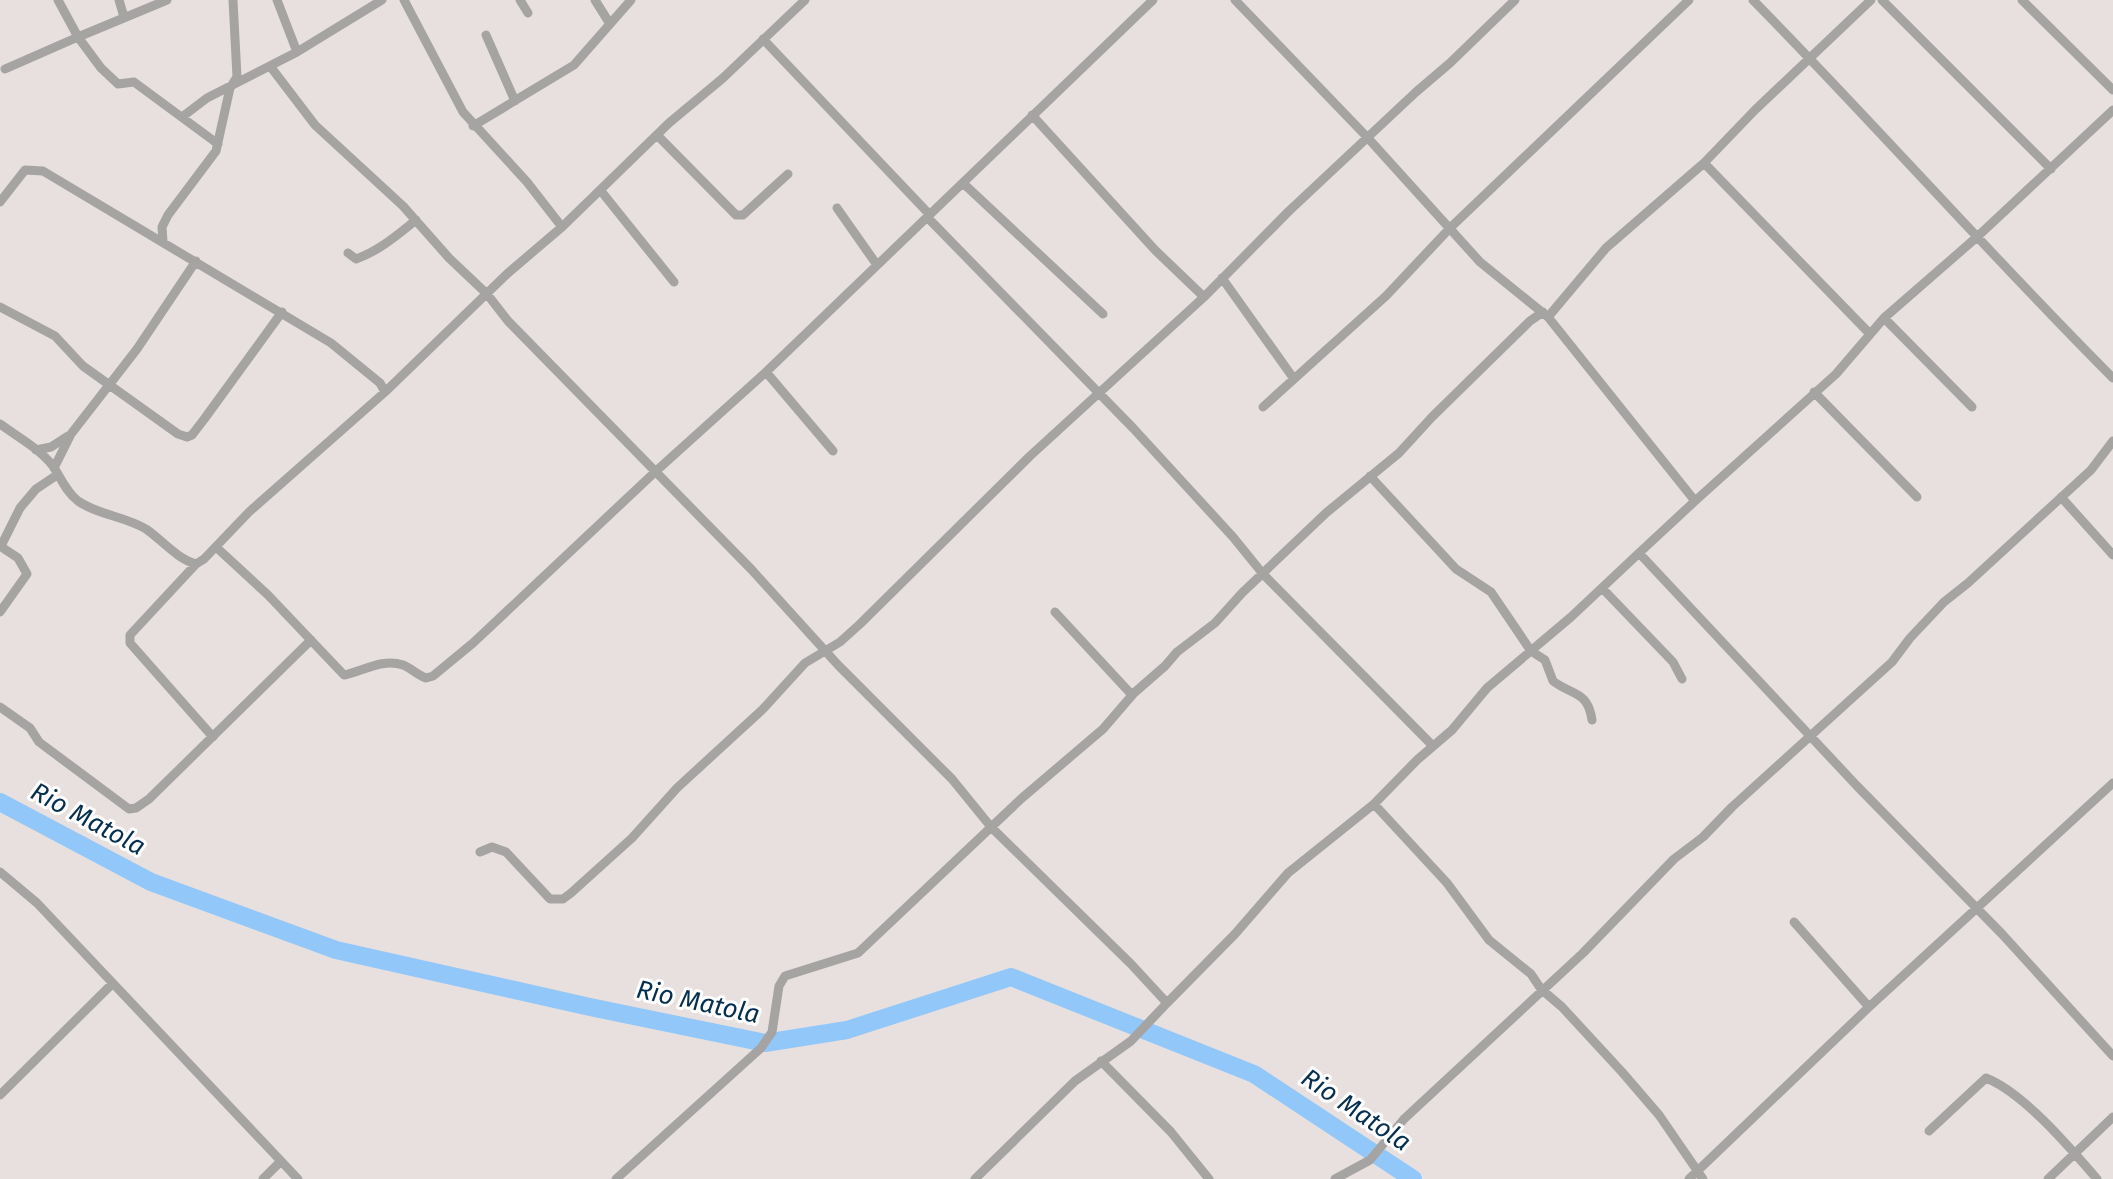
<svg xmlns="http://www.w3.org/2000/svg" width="2113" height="1179" font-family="'Fira Sans',sans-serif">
  <rect width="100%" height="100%" fill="#e7e0de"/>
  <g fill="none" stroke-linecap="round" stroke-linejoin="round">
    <path stroke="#91c7f9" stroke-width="18" d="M0,802L151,882L336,950L590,1007L765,1043L847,1030L1011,977L1254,1074L1413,1179"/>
    <path stroke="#a5a4a2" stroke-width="9" d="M58,0L78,37L167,0
      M119,0L124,17
      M277,0L297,52
      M404,0L463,112L527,182L562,227
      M520,0L528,13
      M595,0L610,24
      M1235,0L1367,137L1480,262L1548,317L1695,501L1639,553
      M1753,0C1875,124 1990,255 2113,378
      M1882,0L2051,169
      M2022,0L2113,90
      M486,35L515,101
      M763,39L930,215
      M270,66L315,125L403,206L449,258L487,294L508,321L751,569L838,665L952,779L991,827L1131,964L1167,1003L1235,934L1288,873L1374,804L1417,760L1452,730L1487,688L1571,617L1639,553L1857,786L2002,934L2113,1056
      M5,69L78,37L101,68L118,84L134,82L218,144
      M1032,115L1155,250L1204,297
      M182,117L207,98L297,52L382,0
      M473,126L574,65L631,0
      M658,136L736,215H743L788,174
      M1704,163L1870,334
      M964,184L1103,314
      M601,191L674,282
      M0,202L25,170L43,171L331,343L380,383L385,392
      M837,208L877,265
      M927,217L1133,428L1233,537L1263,574L1433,746
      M163,242L162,227L168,215L216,151L230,88L237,77L233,0
      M348,253L356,259C379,251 397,235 416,220
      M1222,278L1294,379
      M0,307L55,336L83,366L178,434L187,437L192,435L205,418L282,312
      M1548,317L1606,248L1704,163L1755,110L1871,0
      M1884,318L1972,407
      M766,372L833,451
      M1814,392L1917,497
      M1263,407L1386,296L1450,228L1689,0
      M0,424C18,437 40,449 53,466C61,478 66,492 78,501C98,515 124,516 146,529C162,540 177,559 196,564L204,559L249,512L385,392L508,273L562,227L669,123L723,78L805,0
      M36,450L51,447L68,436
      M54,468L71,434L137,349L196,261
      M1370,476L1456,569L1491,592L1531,651L1545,660L1553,681C1573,696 1588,691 1592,720
      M2061,497L2113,555
      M1695,501L1836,374L1884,318L1977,237L2113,110
      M0,546L18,558L27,574L0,612
      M1,546L20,508L36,489L57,475
      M216,547L268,595L344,675C363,671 383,658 403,665C411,668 417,675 426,678L433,676L473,643L655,472L766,372L1153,0
      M196,564L130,635V643L213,737
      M1602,588L1673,662L1682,679
      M1055,612L1132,695
      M0,707L30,728L39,742L129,809L136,808L149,799L311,640
      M1374,804L1447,883L1489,940L1531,974L1541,989L1562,1007L1622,1072L1659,1115L1703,1179
      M480,852L492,847L506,852L550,899H563L571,893L632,838L677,788L763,709L805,663L840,642L860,624L1030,456L1204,297L1289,211L1416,92L1450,63L1515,0
      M0,872L37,903L298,1179
      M1794,922L1869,1007
      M1101,1061L1171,1132L1209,1179
      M0,1095L112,984
      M1929,1131L1986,1078C2024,1093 2070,1148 2097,1179
      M263,1179L281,1161
      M616,1179L761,1048L772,1032L779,986L785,976L858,953L1022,798L1103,729L1134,693L1165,666L1177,652L1215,623L1242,593L1326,513L1399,453L1432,417L1530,321L1543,312
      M975,1179L1075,1081L1131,1041L1167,1003
      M1335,1179L1370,1160L1404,1119L1583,953L1674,859L1703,837L1732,807L1892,662L1910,638L1944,602L1968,583L2091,470L2113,441
      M1689,1179L1869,1007L2113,783
      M2048,1179L2113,1117"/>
  </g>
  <g text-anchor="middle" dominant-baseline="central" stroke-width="6" stroke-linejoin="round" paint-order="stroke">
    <g font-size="26" font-style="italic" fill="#052f4f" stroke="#fff">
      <text transform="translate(88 819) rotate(28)">Rio Matola</text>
      <text transform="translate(698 1002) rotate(12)">Rio Matola</text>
      <text transform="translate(1356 1110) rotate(34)">Rio Matola</text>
    </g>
  </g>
</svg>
